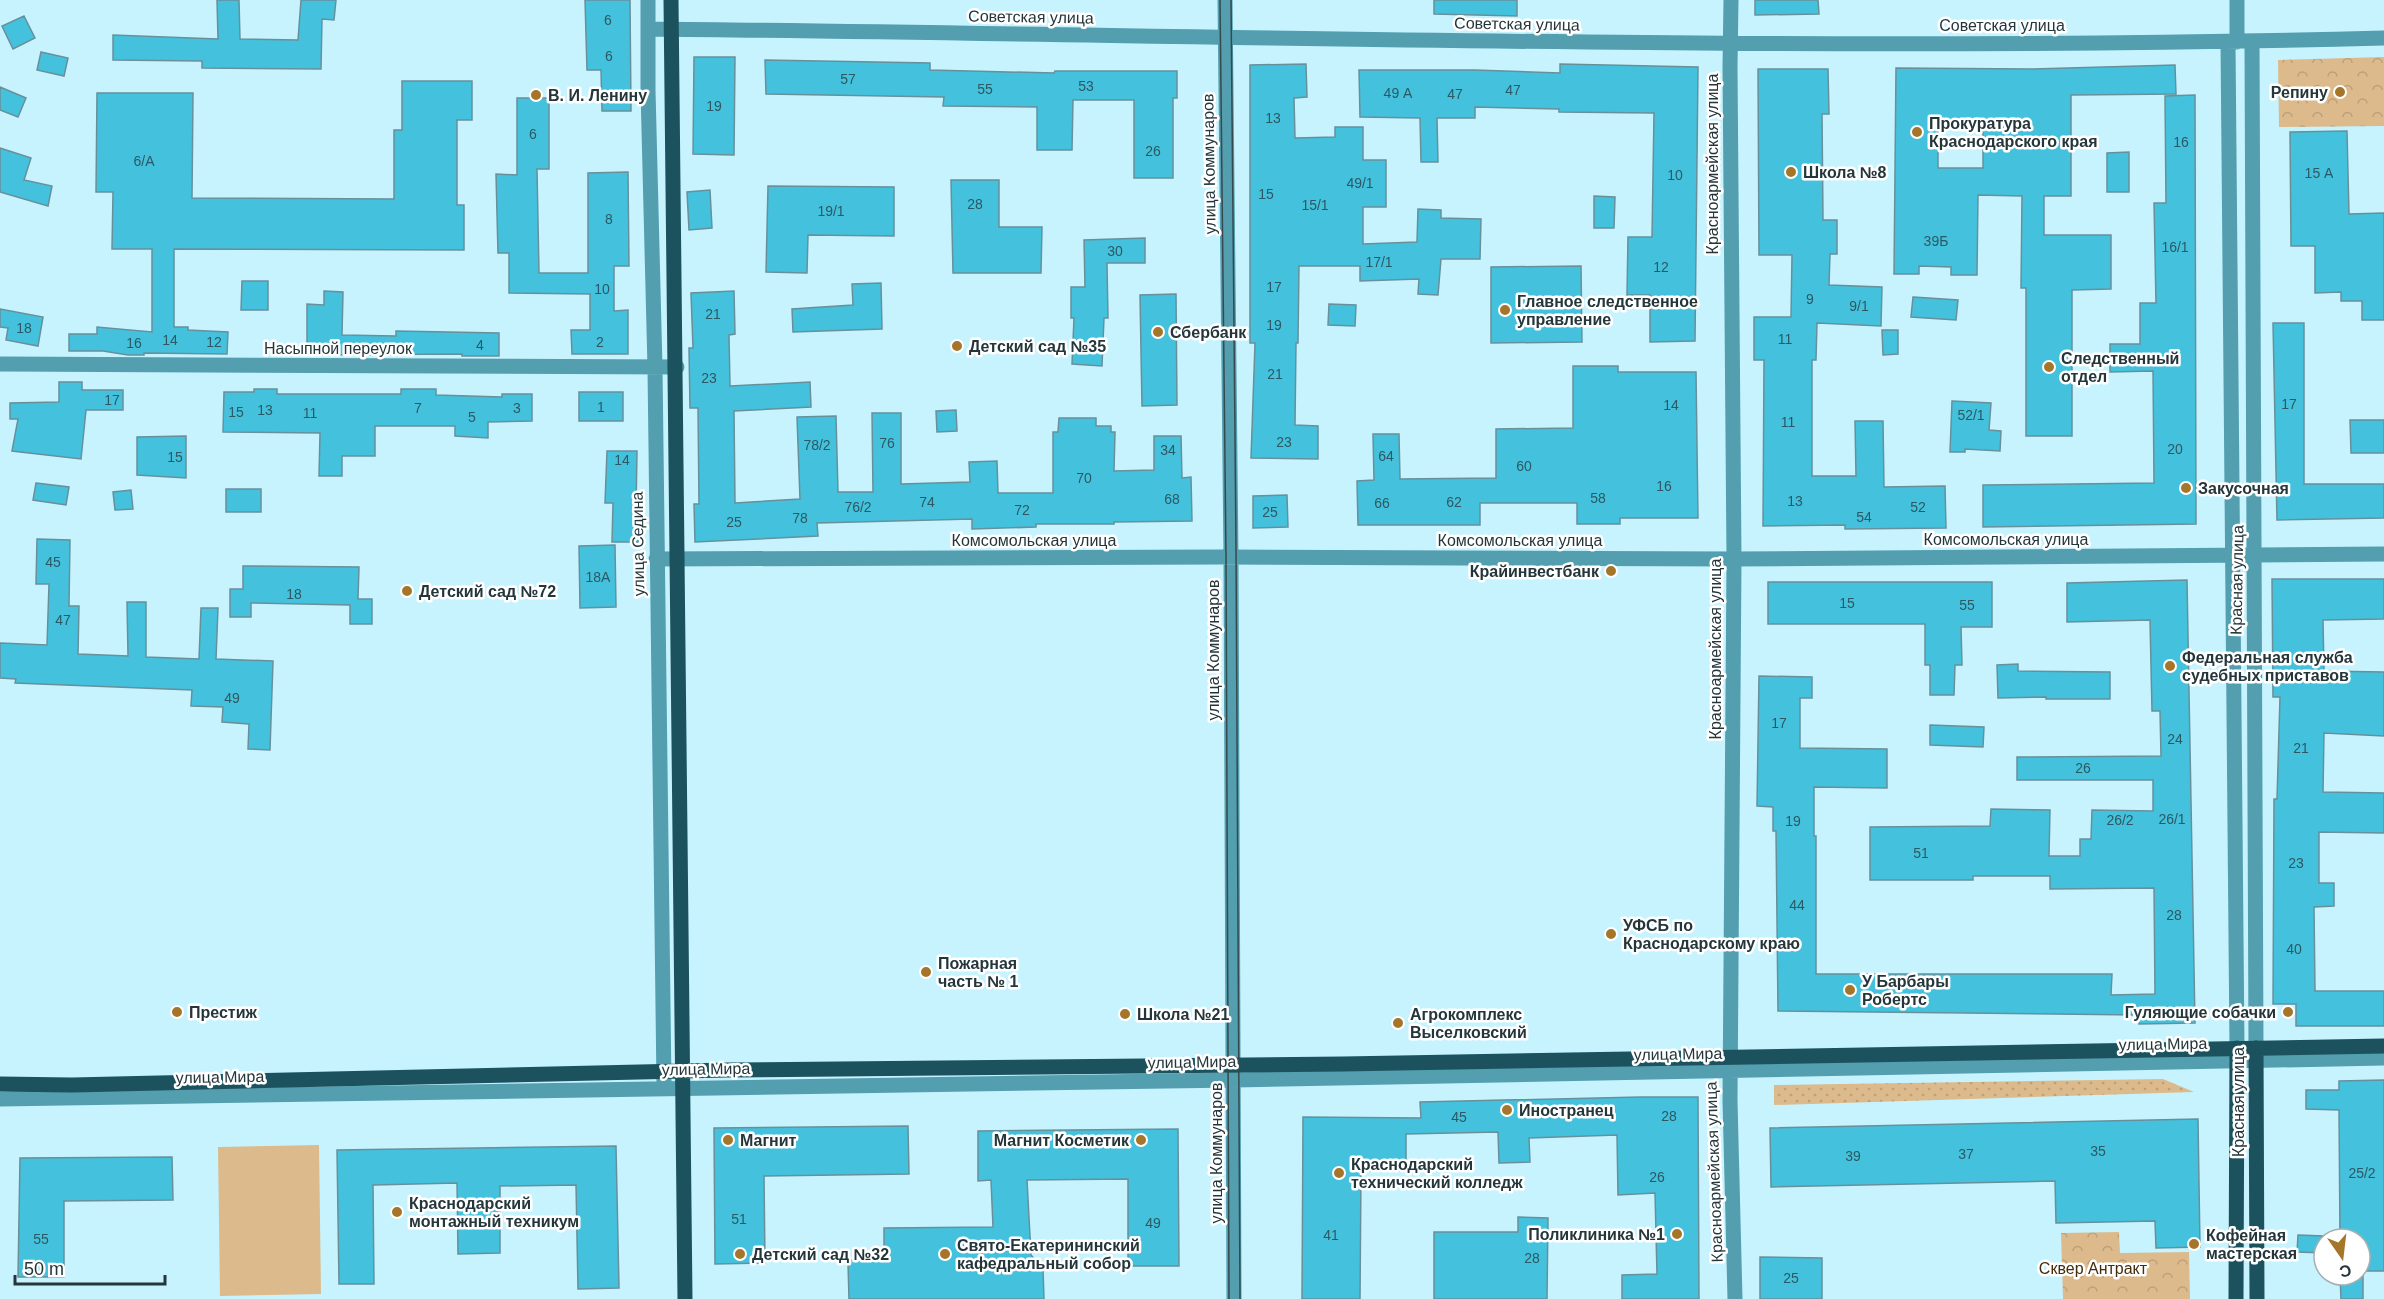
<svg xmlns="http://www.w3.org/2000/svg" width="2384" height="1299" font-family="Helvetica,sans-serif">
  <defs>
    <pattern id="grass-dots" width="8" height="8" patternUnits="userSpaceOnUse" patternTransform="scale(1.5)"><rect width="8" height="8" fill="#dcba8b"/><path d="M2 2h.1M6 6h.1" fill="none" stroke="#bda079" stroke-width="1.8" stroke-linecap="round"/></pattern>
    <pattern id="park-crowns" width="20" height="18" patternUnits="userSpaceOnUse" patternTransform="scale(1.5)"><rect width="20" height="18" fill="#dcba8b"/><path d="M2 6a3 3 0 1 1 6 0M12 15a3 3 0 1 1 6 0" fill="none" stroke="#bda079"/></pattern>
  </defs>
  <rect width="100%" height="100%" fill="#c7f3fe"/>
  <path fill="url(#grass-dots)" d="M2163,1079L2194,1092L1774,1105V1085Z"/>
  <path fill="url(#park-crowns)" d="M2384,57V126L2279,127L2278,60Z
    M2119,1232L2120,1253L2189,1252L2190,1299H2063L2061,1233Z"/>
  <path fill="#dcba8b" d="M319,1145L321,1294L220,1296L218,1147Z"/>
  <path fill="#44c2dd" stroke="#67909a" stroke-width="1.5" fill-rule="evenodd" d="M217,0H239L240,39L298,40L301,0H336L334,20L322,19L321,69L202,68V61L113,60V35L218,39Z
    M585,0H630L631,111H602L601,70H587Z
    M1434,0H1517V16L1434,14Z
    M1755,0H1818L1819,14L1755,15Z
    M24,16L35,38L13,49L2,26Z
    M41,52L68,58L64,76L37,70Z
    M694,57H735L734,155L693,154Z
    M765,60L930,63V70L1054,73L1055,71H1177V98H1173V178H1134V100H1073L1072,150H1037V107L943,106L944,97L766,94Z
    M1306,64L1307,97L1294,98L1295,138L1335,137V127H1363V160H1386V207H1363V244L1417,242L1418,209L1441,210V218L1481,219L1480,259H1441L1438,295L1418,294L1419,279L1360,281V266H1299L1298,343H1296L1295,425L1318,426V459L1251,458L1255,343H1250V65Z
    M1560,64L1698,67L1695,341L1650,342V295H1627L1628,237H1652L1654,113L1559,112V109L1475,107V118H1437L1438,162H1421L1420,118L1360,117L1359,70H1475L1560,73Z
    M2175,65L2176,94L2071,95V196H2044V235H2111V289L2072,290V436H2026V288H2021L2022,196L1978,195L1977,275H1951V267L1919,266V274H1894L1896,68L2031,69ZM1938,121H1983V168H1938Z
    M1758,69H1828L1829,114H1822L1823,220H1837V254H1830L1829,285L1882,287L1881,326L1817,323L1816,360H1812V476H1856L1855,421H1883L1884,487L1945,486L1946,528L1845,529V525L1763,526L1764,360H1754V317H1791L1792,255H1759Z
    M402,81H472V120H457V205H464V250L174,249V327H188V330L228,332L227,354L144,353V355H128L103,351H69V334H97V327L152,332V249H112L113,192H96L97,93H193L192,198L394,199V130H402Z
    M0,87L26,98L18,117L0,110Z
    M2195,95L2196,524L1983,527V485L2154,483L2153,371L2110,372V344H2140V303H2156L2154,203H2166L2165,96Z
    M517,98H549V169H537L539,273H588V173L628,172L629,266H614V311L628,310V354H572L571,330H590V294L509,293V253H498L496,174L517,175Z
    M2347,131L2349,214L2384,213V320H2362V301H2341V292L2315,293V246H2291L2290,132Z
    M0,148L31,158L24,180L52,186L48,206L0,192Z
    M2129,152V192H2107V153Z
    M951,180H999V227H1042L1041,273H953Z
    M768,186L894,187V236L808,235L807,273L766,272Z
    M710,190L712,228L689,230L687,192Z
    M1594,196L1615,197L1614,228H1594Z
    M1145,238V263H1107L1108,318H1104L1102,366L1072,364L1074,318H1071V287H1085L1084,240Z
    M1581,266L1582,342L1491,343V267Z
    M242,281H268V310H241Z
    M881,283L882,329L793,332L792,309L853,305L852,284Z
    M324,291L343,292L342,335L396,336V331L499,333V356H462V354L307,355V304L324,305Z
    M734,291L735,334L729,335L730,386L810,382L811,407L734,411L735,503L800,499L797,417L836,416L838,492H873L872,413H901V484L970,482L969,462L997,461L998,493H1053V432H1058L1059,418H1096V426H1111V432H1115L1114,471L1154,470V436H1181L1182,478L1191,477L1192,521L1114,522V524H1036V527L972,529V519L817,523L818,536L695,542L694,504H699L698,408H690L689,348H693L691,293Z
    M1176,294L1177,405L1142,406L1140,295Z
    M1913,297L1958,300L1956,320L1911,317Z
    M1329,304L1356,305L1355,326L1328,325Z
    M0,309L43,317L38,346L6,340L8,328L0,327Z
    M2273,323H2304V484H2384V518L2277,520Z
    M1882,330H1898V354L1883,355Z
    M1573,366H1618V372H1696L1698,518H1620V524H1577V503H1480V525H1358L1357,481L1374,480L1373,434H1399L1400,479L1496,478V429L1573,428Z
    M59,382H82V390H123V410H86L81,459L12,451L18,419H10V403L59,402Z
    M254,389H277V394H401V389H436V395L502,397V394H532V421L488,422V438L455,436V426H375V456H342V476H319L320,433L223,432L224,392H254Z
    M579,392H623V421H579Z
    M1952,401L1991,403L1989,430L2001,431L2000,451L1965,449V452H1950Z
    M956,410L957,431L937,432L936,411Z
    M2350,420H2384V453H2351Z
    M186,436V478L137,475V437Z
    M607,451H637L636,510H639L638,542H612L613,503H605Z
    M36,483L69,487L66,505L33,500Z
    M226,489H261V512H226Z
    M131,490L133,509L115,510L113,492Z
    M1287,495L1288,527L1253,528V496Z
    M37,539L70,540L69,606H79L78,654L128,656L127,602H146V657L199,659L201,608H218L216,659L273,661L270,750L248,749L249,724L222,722L223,707L191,706L192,690L15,683L16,679L0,678V643L47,645L49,584H36Z
    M615,545L616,607L580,608L579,546Z
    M243,566L359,567L358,599H372V624H350V605L251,603V617H230V589H243Z
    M2272,579H2384V619L2323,620L2324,671L2384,672V736L2324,733L2323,792L2384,793V833L2319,832V883H2334V906L2314,907L2315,991H2384V1026H2296V1004H2273L2274,799H2277L2280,697H2273Z
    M2187,580L2195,1023L2139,1024V1015L1778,1011L1776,831H1773V807L1757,806L1759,676L1812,677V698H1800V748L1887,749V788L1814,787V836H1816V974H2112L2111,995L2155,994L2154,888L2050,889V876H1973V880H1870V827L1990,826L1991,809L2050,810L2049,856H2080V839H2091L2092,810L2153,811V780H2017V757L2161,756L2160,711H2152L2150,620L2067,622V583Z
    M1768,582H1992V627H1961L1962,665H1955L1954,695H1930V665H1925V624H1768Z
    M2018,664V671L2110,672V699H2046V697L1998,698L1997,665Z
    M1930,725L1984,727L1983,747L1930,745Z
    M2384,1080V1271H2360V1239H2340L2339,1110L2306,1109V1090H2339V1081Z
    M1640,1097H1698L1699,1299H1622V1275L1657,1274L1655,1193L1618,1195L1617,1135L1529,1138L1530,1162L1499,1163L1498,1132L1406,1134V1171H1361L1360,1299H1302L1303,1117L1421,1118L1420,1102Z
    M2198,1119L2200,1247L2156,1248L2155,1221L2056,1223L2055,1181L1771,1187L1770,1128Z
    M908,1126L909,1174L764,1176L765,1263L715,1264L714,1128Z
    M1178,1129L1179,1266H1128V1179L1027,1180L1031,1255L1043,1269L1044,1299H849L848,1263L862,1252L884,1251V1228L993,1227L991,1180L978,1181V1131Z
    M616,1146L619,1288L578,1289L576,1185L500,1186V1253L458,1254L457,1183L373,1185L374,1284H339L337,1150Z
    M172,1157L173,1200L64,1201V1277H18L20,1158Z
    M1518,1217L1548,1218L1547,1299H1434V1232H1518Z
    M2298,1235L2324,1236V1253L2297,1252Z
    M1760,1257L1822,1258V1299H1760Z
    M2340,1275H2363V1299H2341Z"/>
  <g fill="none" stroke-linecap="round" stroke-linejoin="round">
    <path stroke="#539eaf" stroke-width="15" d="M648,0V90L655,368L664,1085
      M1225,0L1231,557L1234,1299
      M1731,0L1730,67L1734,559L1730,1101L1735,1299
      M2237,0V42
      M649,29C1227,35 1806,53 2384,38
      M2228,42L2237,1048
      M2252,42L2256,1048
      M0,364L677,367
      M656,559L1222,557L1734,559L2384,554
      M0,1099L1234,1080L2384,1058"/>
    <path stroke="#1b525e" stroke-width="15" d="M671,0L685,1299
      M2256,1048L2257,1299
      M0,1084L72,1085L727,1070L1343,1064L2384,1046
      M2236,1299L2237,1048"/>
    <path stroke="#354a4e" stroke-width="1.5" d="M1220,0L1226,557L1229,1299
      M1231,0L1236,546L1240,1299"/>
  </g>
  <g fill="#a5762a" stroke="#fff" stroke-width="2">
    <circle cx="2340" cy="92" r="6"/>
    <circle cx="536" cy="95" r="6"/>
    <circle cx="1917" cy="132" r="6"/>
    <circle cx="1791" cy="172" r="6"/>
    <circle cx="1505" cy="310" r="6"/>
    <circle cx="1158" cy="332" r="6"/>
    <circle cx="957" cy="346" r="6"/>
    <circle cx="2049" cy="367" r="6"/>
    <circle cx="2186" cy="488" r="6"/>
    <circle cx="1611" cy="571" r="6"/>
    <circle cx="407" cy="591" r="6"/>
    <circle cx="2170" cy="666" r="6"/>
    <circle cx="1611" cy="934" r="6"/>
    <circle cx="926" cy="972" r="6"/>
    <circle cx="1850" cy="990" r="6"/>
    <circle cx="177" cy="1012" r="6"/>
    <circle cx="2288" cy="1012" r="6"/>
    <circle cx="1125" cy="1014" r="6"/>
    <circle cx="1398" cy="1023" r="6"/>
    <circle cx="1507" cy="1110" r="6"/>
    <circle cx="728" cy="1140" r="6"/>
    <circle cx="1141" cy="1140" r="6"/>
    <circle cx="1339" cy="1173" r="6"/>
    <circle cx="397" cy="1212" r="6"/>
    <circle cx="1677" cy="1234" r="6"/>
    <circle cx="2194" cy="1244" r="6"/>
    <circle cx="740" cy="1254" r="6"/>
    <circle cx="945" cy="1254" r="6"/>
  </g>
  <g text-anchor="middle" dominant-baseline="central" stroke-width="5" stroke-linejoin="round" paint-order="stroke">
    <g font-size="14" fill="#2c5963">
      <text x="608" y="20">6</text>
      <text x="609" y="56">6</text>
      <text x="848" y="79">57</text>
      <text x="1086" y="86">53</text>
      <text x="985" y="89">55</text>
      <text x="1513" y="90">47</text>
      <text x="1398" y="93">49 А</text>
      <text x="1455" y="94">47</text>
      <text x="714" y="106">19</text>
      <text x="1273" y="118">13</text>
      <text x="533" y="134">6</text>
      <text x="2181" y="142">16</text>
      <text x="1153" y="151">26</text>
      <text x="144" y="161">6/А</text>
      <text x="2319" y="173">15 А</text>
      <text x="1675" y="175">10</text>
      <text x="1360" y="183">49/1</text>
      <text x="1266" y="194">15</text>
      <text x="975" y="204">28</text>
      <text x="1315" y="205">15/1</text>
      <text x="831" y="211">19/1</text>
      <text x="609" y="219">8</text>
      <text x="1936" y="241">39Б</text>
      <text x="2175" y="247">16/1</text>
      <text x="1115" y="251">30</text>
      <text x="1379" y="262">17/1</text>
      <text x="1661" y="267">12</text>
      <text x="1274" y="287">17</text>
      <text x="602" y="289">10</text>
      <text x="1810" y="299">9</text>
      <text x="1859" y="306">9/1</text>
      <text x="713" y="314">21</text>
      <text x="1274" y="325">19</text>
      <text x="24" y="328">18</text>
      <text x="1785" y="339">11</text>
      <text x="170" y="340">14</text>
      <text x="214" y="342">12</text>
      <text x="600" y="342">2</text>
      <text x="134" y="343">16</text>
      <text x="480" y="345">4</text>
      <text x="1275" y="374">21</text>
      <text x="709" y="378">23</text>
      <text x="112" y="400">17</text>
      <text x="2289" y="404">17</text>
      <text x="1671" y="405">14</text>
      <text x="601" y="407">1</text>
      <text x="418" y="408">7</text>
      <text x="517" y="408">3</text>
      <text x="265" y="410">13</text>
      <text x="236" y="412">15</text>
      <text x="310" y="413">11</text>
      <text x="1971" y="415">52/1</text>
      <text x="472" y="417">5</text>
      <text x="1788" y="422">11</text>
      <text x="1284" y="442">23</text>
      <text x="887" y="443">76</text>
      <text x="817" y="445">78/2</text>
      <text x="2175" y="449">20</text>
      <text x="1168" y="450">34</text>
      <text x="1386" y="456">64</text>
      <text x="175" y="457">15</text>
      <text x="622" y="460">14</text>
      <text x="1524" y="466">60</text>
      <text x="1084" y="478">70</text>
      <text x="1664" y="486">16</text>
      <text x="1598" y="498">58</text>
      <text x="1172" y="499">68</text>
      <text x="1795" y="501">13</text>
      <text x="927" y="502">74</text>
      <text x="1454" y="502">62</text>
      <text x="1382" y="503">66</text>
      <text x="858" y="507">76/2</text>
      <text x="1918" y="507">52</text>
      <text x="1022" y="510">72</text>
      <text x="1270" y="512">25</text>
      <text x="1864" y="517">54</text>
      <text x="800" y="518">78</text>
      <text x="734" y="522">25</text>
      <text x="53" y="562">45</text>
      <text x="598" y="577">18А</text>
      <text x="294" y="594">18</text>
      <text x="1847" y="603">15</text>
      <text x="1967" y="605">55</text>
      <text x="63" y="620">47</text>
      <text x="232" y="698">49</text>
      <text x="1779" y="723">17</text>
      <text x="2175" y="739">24</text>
      <text x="2301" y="748">21</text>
      <text x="2083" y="768">26</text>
      <text x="2172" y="819">26/1</text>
      <text x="2120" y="820">26/2</text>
      <text x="1793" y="821">19</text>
      <text x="1921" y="853">51</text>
      <text x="2296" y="863">23</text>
      <text x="1797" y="905">44</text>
      <text x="2174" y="915">28</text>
      <text x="2294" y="949">40</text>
      <text x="1669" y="1116">28</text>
      <text x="1459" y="1117">45</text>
      <text x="2098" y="1151">35</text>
      <text x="1966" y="1154">37</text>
      <text x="1853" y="1156">39</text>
      <text x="2362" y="1173">25/2</text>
      <text x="1657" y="1177">26</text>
      <text x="739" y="1219">51</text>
      <text x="1153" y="1223">49</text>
      <text x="1331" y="1235">41</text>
      <text x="41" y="1239">55</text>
      <text x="1532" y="1258">28</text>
      <text x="1791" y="1278">25</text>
    </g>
    <g font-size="16" fill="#24363a" stroke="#fff">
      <text transform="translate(1031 17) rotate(1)">Советская улица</text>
      <text transform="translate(1517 24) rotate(1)">Советская улица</text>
      <text x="2002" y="25">Советская улица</text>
      <text transform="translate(1209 164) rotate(-91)">улица Коммунаров</text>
      <text transform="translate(1712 164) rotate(-90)">Красноармейская улица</text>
      <text x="338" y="348">Насыпной переулок</text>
      <text x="2006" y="539">Комсомольская улица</text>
      <text x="1034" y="540">Комсомольская улица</text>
      <text x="1520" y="540">Комсомольская улица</text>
      <text transform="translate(638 544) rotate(-91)">улица Седина</text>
      <text transform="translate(2237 580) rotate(-89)">Красная улица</text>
      <text transform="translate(1715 649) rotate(-90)">Красноармейская улица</text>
      <text transform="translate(1213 650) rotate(-90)">улица Коммунаров</text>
      <text transform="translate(2163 1044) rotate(-1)">улица Мира</text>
      <text transform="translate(1678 1054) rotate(-1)">улица Мира</text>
      <text transform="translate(1192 1062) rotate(-1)">улица Мира</text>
      <text transform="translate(706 1069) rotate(-1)">улица Мира</text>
      <text transform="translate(220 1077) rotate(-1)">улица Мира</text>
      <text transform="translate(2238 1102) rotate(-90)">Красная улица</text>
      <text transform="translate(1216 1153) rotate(-90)">улица Коммунаров</text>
      <text transform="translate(1714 1172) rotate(-92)">Красноармейская улица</text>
    </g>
    <g font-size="16" font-weight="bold" fill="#24363a" stroke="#fff" text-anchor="start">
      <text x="2328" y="92" text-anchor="end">Репину</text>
      <text x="548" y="95">В. И. Ленину</text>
      <text x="1929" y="123">Прокуратура<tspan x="1929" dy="18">Краснодарского края</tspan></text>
      <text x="1803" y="172">Школа №8</text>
      <text x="1517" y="301">Главное следственное<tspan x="1517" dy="18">управление</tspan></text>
      <text x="1170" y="332">Сбербанк</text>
      <text x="969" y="346">Детский сад №35</text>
      <text x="2061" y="358">Следственный<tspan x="2061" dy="18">отдел</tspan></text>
      <text x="2198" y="488">Закусочная</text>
      <text x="1599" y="571" text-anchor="end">Крайинвестбанк</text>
      <text x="419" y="591">Детский сад №72</text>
      <text x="2182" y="657">Федеральная служба<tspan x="2182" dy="18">судебных приставов</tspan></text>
      <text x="1623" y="925">УФСБ по<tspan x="1623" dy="18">Краснодарскому краю</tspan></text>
      <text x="938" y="963">Пожарная<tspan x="938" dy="18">часть № 1</tspan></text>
      <text x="1862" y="981">У Барбары<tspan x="1862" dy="18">Робертс</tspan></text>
      <text x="189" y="1012">Престиж</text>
      <text x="2276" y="1012" text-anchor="end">Гуляющие собачки</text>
      <text x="1137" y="1014">Школа №21</text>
      <text x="1410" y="1014">Агрокомплекс<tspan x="1410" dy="18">Выселковский</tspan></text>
      <text x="1519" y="1110">Иностранец</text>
      <text x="740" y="1140">Магнит</text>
      <text x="1129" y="1140" text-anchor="end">Магнит Косметик</text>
      <text x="1351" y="1164">Краснодарский<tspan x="1351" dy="18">технический колледж</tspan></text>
      <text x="409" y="1203">Краснодарский<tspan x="409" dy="18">монтажный техникум</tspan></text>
      <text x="1665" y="1234" text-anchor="end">Поликлиника №1</text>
      <text x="2206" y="1235">Кофейная<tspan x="2206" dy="18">мастерская</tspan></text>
      <text x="957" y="1245">Свято-Екатерининский<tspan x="957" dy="18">кафедральный собор</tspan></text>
      <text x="752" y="1254">Детский сад №32</text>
    </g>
    <g font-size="16" fill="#432d0a" stroke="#fff">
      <text x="2093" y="1268">Сквер Антракт</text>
    </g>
  </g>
  <g transform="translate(2342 1257) rotate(166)"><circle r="28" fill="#ffffff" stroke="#a7afb0" stroke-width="1.5"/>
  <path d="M0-4.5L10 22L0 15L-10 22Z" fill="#a5762a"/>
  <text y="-9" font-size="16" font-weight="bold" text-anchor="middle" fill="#24363a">С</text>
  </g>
  <path d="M15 1275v9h150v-9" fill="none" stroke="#24363a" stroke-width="3"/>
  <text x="24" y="1275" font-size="18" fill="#24363a" stroke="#ffffff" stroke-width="4.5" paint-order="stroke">50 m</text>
</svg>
